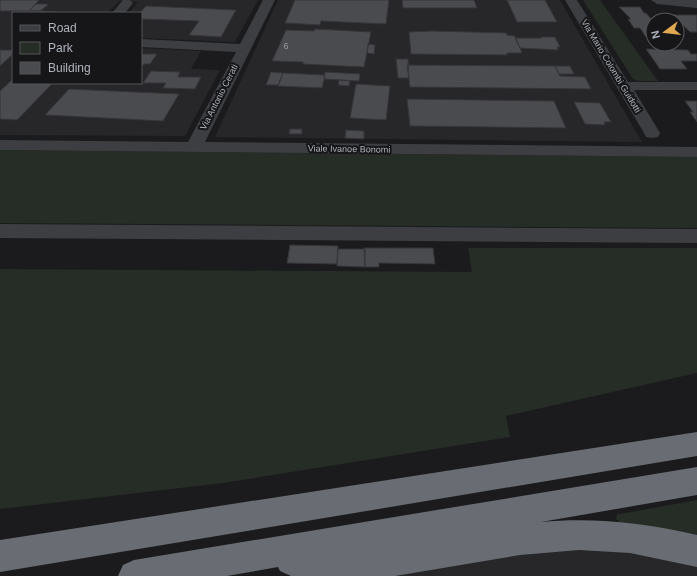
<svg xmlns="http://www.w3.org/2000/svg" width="697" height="576" font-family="Arial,sans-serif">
  <rect width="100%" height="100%" fill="#1b1b1d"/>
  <path fill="#27272a" d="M0,0H258L235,42L141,38V13H129L138,2L119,1L107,13H13V83H141V48L201,51L191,69L220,70L185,136L0,135Z
    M278,0H560L642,142L215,137Z
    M579,545L697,562V576H393L515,553Z"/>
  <path fill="#252d26" d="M583,0H600L658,81H639L633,79Z
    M0,150L697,157V228L0,223Z
    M468,248H697V373L506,416L510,437L223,483L0,509V269L472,272Z
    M697,500V539L622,524L616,519L617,514H620Z"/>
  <path fill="#4a4b4f" stroke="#353539" d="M0,0H39L29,11H0Z
    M295,0H389L386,24L321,21L320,25L285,23Z
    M402,0H474L477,8H403Z
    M507,0H545L557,22H517Z
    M36,4H47L48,5L40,11H29Z
    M146,6L236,10L221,37L189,35L199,21L141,19L140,13Z
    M619,7H640L644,13H646L653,21L651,23L653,37H646L640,28H634L628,19H631Z
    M29,11H40L72,13H26Z
    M673,15H697V32H690Z
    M315,29L371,32L364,67L303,64V62L272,61L286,30L314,31Z
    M433,31L506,33L507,35L515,36L522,53H507V55L411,54L409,32Z
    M541,37H555L560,47H557L558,50L520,48L515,38H542Z
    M368,44L375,45L374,54L367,53Z
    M646,49L688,50L691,54H697V61H681L687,69H660Z
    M0,50H13V54L0,66Z
    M141,54H157L150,64H144L141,66Z
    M396,59H408L409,78H398Z
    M407,65L555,66L560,76L585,77L591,89L410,87Z
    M555,66H570L574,74H559Z
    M151,71L180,72L178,77H201L195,89L163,88L166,83H143Z
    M271,72L283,73L278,85H266Z
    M325,72L360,74L359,81L324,79Z
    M283,73L325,75L322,88L278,86Z
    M13,79V83H53L17,120L0,119V91Z
    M339,80L350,81L349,86L338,85Z
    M356,84L390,86L386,120L350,118Z
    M69,89L179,94L163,121L45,115Z
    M407,99L554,101L566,128L410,126Z
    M685,101H697V122L690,112H693Z
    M574,102L600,103L611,122H604L605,125L585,124Z
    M290,129H302V134H289Z
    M346,130L364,131V139L345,138Z
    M290,245L338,246L337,264L287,263Z
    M364,248H433L435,264L379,263V267H365Z
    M338,249H365V267L337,266Z"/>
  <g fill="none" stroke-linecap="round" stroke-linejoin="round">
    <path fill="#3c3e42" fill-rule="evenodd" d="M123,0H129L133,3L125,13H112Z
      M263,0H275L205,142L697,147V157L0,150V140L188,142L236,52L141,47V39L240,44Z
      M565,0H577L628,82H697V90H634L660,133L658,137L652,138L646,137L644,133Z
      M651,0H697V8L657,4Z
      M0,224L697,229V243L0,238Z"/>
    <path fill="#696c72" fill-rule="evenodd" d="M697,432V456L0,572V540Z
      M697,467V495L541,522C594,517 645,523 697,535V567L630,553L579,550L520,555L395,576H291L280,571L278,567L227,576H118L123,565L134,560Z"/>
  </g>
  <g text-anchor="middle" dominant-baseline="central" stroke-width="4" stroke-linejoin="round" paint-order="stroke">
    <g font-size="9" fill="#9699a0">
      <text x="286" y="46">6</text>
    </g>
    <g font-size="9" fill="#afb3bb" stroke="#161618">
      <text transform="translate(611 66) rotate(59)">Via Mario Colombi Guidotti</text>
      <text transform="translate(219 97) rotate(-63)">Via Antonio Cerati</text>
      <text transform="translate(349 149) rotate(1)">Viale Ivanoe Bonomi</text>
    </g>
  </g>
  <rect x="12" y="12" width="130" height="72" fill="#161618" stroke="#535559"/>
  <rect x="20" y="25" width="20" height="6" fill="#3c3e42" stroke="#535559"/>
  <text x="48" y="32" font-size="12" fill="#afb3bb">Road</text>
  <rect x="20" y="42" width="20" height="12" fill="#252d26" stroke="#535559"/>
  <text x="48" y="52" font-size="12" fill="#afb3bb">Park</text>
  <rect x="20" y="62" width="20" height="12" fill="#4a4b4f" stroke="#535559"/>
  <text x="48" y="72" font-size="12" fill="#afb3bb">Building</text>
  <g transform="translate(665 32) rotate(255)"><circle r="19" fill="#161618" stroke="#535559"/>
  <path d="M0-3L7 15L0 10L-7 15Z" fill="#e0a851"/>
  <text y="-6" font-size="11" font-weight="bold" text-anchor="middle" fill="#afb3bb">N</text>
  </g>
</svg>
